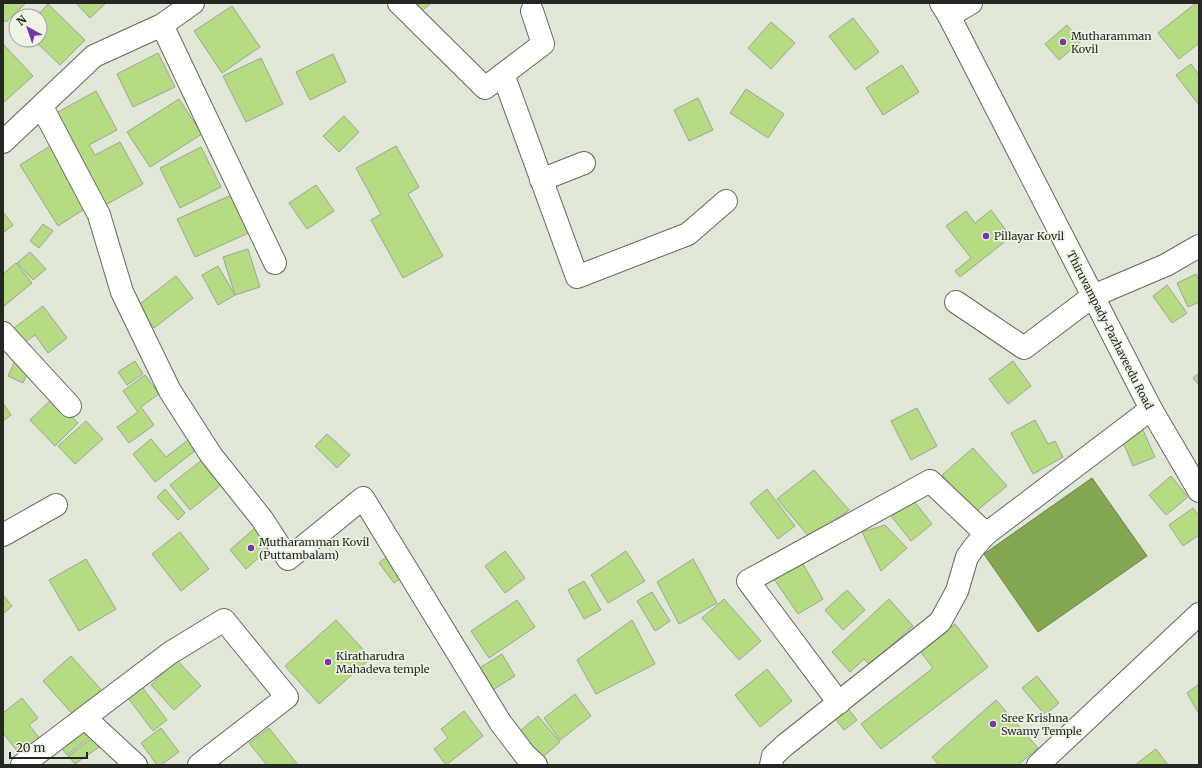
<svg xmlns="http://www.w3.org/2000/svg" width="1202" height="768" font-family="Merriweather,serif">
  <rect width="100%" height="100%" fill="#e0e7d7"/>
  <path fill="#84a852" stroke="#688244" d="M1092,478L1147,556L1038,632L984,554Z"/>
  <path fill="#b5db83" stroke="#9da495" d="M3,3H26L6,22L3,19Z
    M76,3H106L90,18Z
    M414,3H431L422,11Z
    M1196,3H1199V43L1179,59L1158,33Z
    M48,4L85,40L60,65L34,40H40V16H37Z
    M232,6L260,47L222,73L194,31Z
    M853,18L879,52L855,70L829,36Z
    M771,22L795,43L771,69L748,48Z
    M1067,25L1081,41L1059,60L1045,44Z
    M3,44L33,76L3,103Z
    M158,53L175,87L133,107L117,74Z
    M333,54L346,82L310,100L296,72Z
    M261,58L283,104L246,122L223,76Z
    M1191,64L1199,75V105L1176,75Z
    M902,65L919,92L883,115L866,88Z
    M746,89L784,114L768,138L730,113Z
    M96,91L117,130L89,145L95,155L120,142L143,184L100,208L51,116Z
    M698,98L713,130L689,141L674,110Z
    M179,99L202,134L150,167L127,132Z
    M344,116L359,132L339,152L323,136Z
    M53,144L89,206L58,226L20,165Z
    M396,146L419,187L408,194L443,256L403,278L371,220L381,214L356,168Z
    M201,147L221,187L180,208L160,168Z
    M316,185L334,211L307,229L289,203Z
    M236,193L253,231L195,257L177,219Z
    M991,210L1011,237L960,277L955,271L971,258L946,226L966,211L975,223Z
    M3,212L13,225L3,233Z
    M43,224L53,231L39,248L30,241Z
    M248,249L260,287L235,295L223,257Z
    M30,252L46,269L33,280L17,263Z
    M16,263L32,283L3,307V274Z
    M218,266L235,295L218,305L202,275Z
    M1196,274L1199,280V302L1188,307L1177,283Z
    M176,276L193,298L154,328L137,306Z
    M1167,285L1187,313L1172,323L1153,296Z
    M43,306L67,338L48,353L35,335L25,342L14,328Z
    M15,361L29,368L23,383L8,376Z
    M135,361L143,374L127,385L118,372Z
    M1013,361L1031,386L1008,404L989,379Z
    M1199,373V385L1193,378Z
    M145,375L159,394L141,407L154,425L129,443L117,427L138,412L123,391Z
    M54,397L78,423L55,446L30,420Z
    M3,403L11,415L3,421Z
    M917,408L937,446L911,460L891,421Z
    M1035,420L1048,444L1055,441L1063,457L1033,474L1011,433Z
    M86,421L103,439L75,464L58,446Z
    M1142,428L1155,457L1133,466L1121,437Z
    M327,434L350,455L337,468L315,446Z
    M151,439L166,457L188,440L196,450L155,482L133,454Z
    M973,448L1007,486L975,512L942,475Z
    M207,456L226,481L190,510L170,485Z
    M814,470L849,510L810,538L777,499Z
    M1171,476L1188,497L1166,515L1149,495Z
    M165,489L185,513L178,520L157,497Z
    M767,489L795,526L778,539L750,503Z
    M909,495L932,524L911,541L888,512Z
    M1193,508L1199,516V535L1183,546L1169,525Z
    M885,525L907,548L881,571L862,532Z
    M255,528L272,546L246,569L230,550Z
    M180,532L209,569L181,591L152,554Z
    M505,551L525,578L505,593L485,566Z
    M626,551L645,581L608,603L591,575Z
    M388,555L404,576L394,583L379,563Z
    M86,559L116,609L79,631L49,580Z
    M693,559L717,603L679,624L657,582Z
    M803,564L823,599L798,614L774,579Z
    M584,581L601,610L584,619L568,590Z
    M847,590L865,610L843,630L825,610Z
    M652,592L670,621L655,631L637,601Z
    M3,595L12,606L3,614Z
    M724,599L761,641L739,660L702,618Z
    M889,599L913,626L870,665L864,659L850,672L832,652Z
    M517,600L535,627L489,658L471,631Z
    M336,620L371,658L319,704L285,666Z
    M632,620L655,664L596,694L577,660Z
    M955,624L988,667L881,749L861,724L933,668L920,651Z
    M502,654L515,676L491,691L478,669Z
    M71,656L104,693L76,718L43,681Z
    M177,660L201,686L174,710L151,685Z
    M767,669L792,701L760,727L735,695Z
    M1037,676L1059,703L1045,715L1022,688Z
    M139,683L167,720L153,731L125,694Z
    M1199,684V714L1187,693Z
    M575,694L591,716L560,740L544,718Z
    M22,698L38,718L29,725L41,740L21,756L3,733V713Z
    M996,700L1038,748L1018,765H939L932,757Z
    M845,705L857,720L844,730L832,715Z
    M464,711L483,736L446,765L434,749L448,738L441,729Z
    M538,716L560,742L537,762L515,735Z
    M88,724L95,733L67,755L60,746Z
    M161,728L179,752L161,765H157L141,743Z
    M269,728L298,765H267L249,743Z
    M92,738L99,747L75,764L68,756Z
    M1156,749L1168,765H1135Z"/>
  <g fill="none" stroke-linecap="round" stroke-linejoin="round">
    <g stroke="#636a5c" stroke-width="24">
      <path id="minor" d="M399,3L485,88L543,44L532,11
        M941,3L949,16
        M162,25L275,263
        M503,74L577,277L688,234L726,201
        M42,107L99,215L122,292L170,391L211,455L262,519L288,559L363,498L500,722L525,755L536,765
        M3,142L94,56L162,25L193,3
        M541,180L584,163
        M956,302L1024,348L1093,296L1166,265L1199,246
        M3,333L70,406
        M3,535L56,505
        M839,703L748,581L930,481L986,534
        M85,718L136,765
        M22,765L170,653L224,620L287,697L199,765
        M771,765L773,756L785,745L940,622L957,591L967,557L975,546L986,534L1151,409
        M1038,765L1199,614"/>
    </g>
    <g stroke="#636a5c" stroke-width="24">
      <path id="major" d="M971,3L949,16L1151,409L1199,491"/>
    </g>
    <use href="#minor" stroke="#fff" stroke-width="22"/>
    <use href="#major" stroke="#fff" stroke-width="22"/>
  </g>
  <g fill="#7935a9" stroke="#edf4e4" stroke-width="1.5">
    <circle cx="1063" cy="42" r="4"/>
    <circle cx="986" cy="236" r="4"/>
    <circle cx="251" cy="548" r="4"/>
    <circle cx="328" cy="662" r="4"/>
    <circle cx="993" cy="724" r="4"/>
  </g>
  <g text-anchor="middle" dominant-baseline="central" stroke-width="3.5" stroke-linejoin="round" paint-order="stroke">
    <g font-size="11" fill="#252822" stroke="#edf4e4" text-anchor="start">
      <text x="1071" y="36">Mutharamman<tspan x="1071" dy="13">Kovil</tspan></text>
      <text x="994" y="236">Pillayar Kovil</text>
      <text x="259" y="542">Mutharamman Kovil<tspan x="259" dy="13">(Puttambalam)</tspan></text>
      <text x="336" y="656">Kiratharudra<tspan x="336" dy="13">Mahadeva temple</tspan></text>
      <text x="1001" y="718">Sree Krishna<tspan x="1001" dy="13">Swamy Temple</tspan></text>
    </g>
    <g font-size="11" fill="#252822" stroke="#edf4e4">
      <text transform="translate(1110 330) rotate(63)">Thiruvampady-Pazhaveedu Road</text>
    </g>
  </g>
  <rect width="1202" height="768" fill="none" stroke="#252822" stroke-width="8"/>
  <g transform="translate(28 28) rotate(320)"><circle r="19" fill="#edf4e4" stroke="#9da296"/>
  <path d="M0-3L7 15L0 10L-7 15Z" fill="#7935a9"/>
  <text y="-6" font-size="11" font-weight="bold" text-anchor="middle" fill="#252822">N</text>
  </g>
  <path d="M10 752v6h77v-6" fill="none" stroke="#252822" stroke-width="2"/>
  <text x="16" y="752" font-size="12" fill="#252822" stroke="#edf4e4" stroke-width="3" paint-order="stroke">20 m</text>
</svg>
